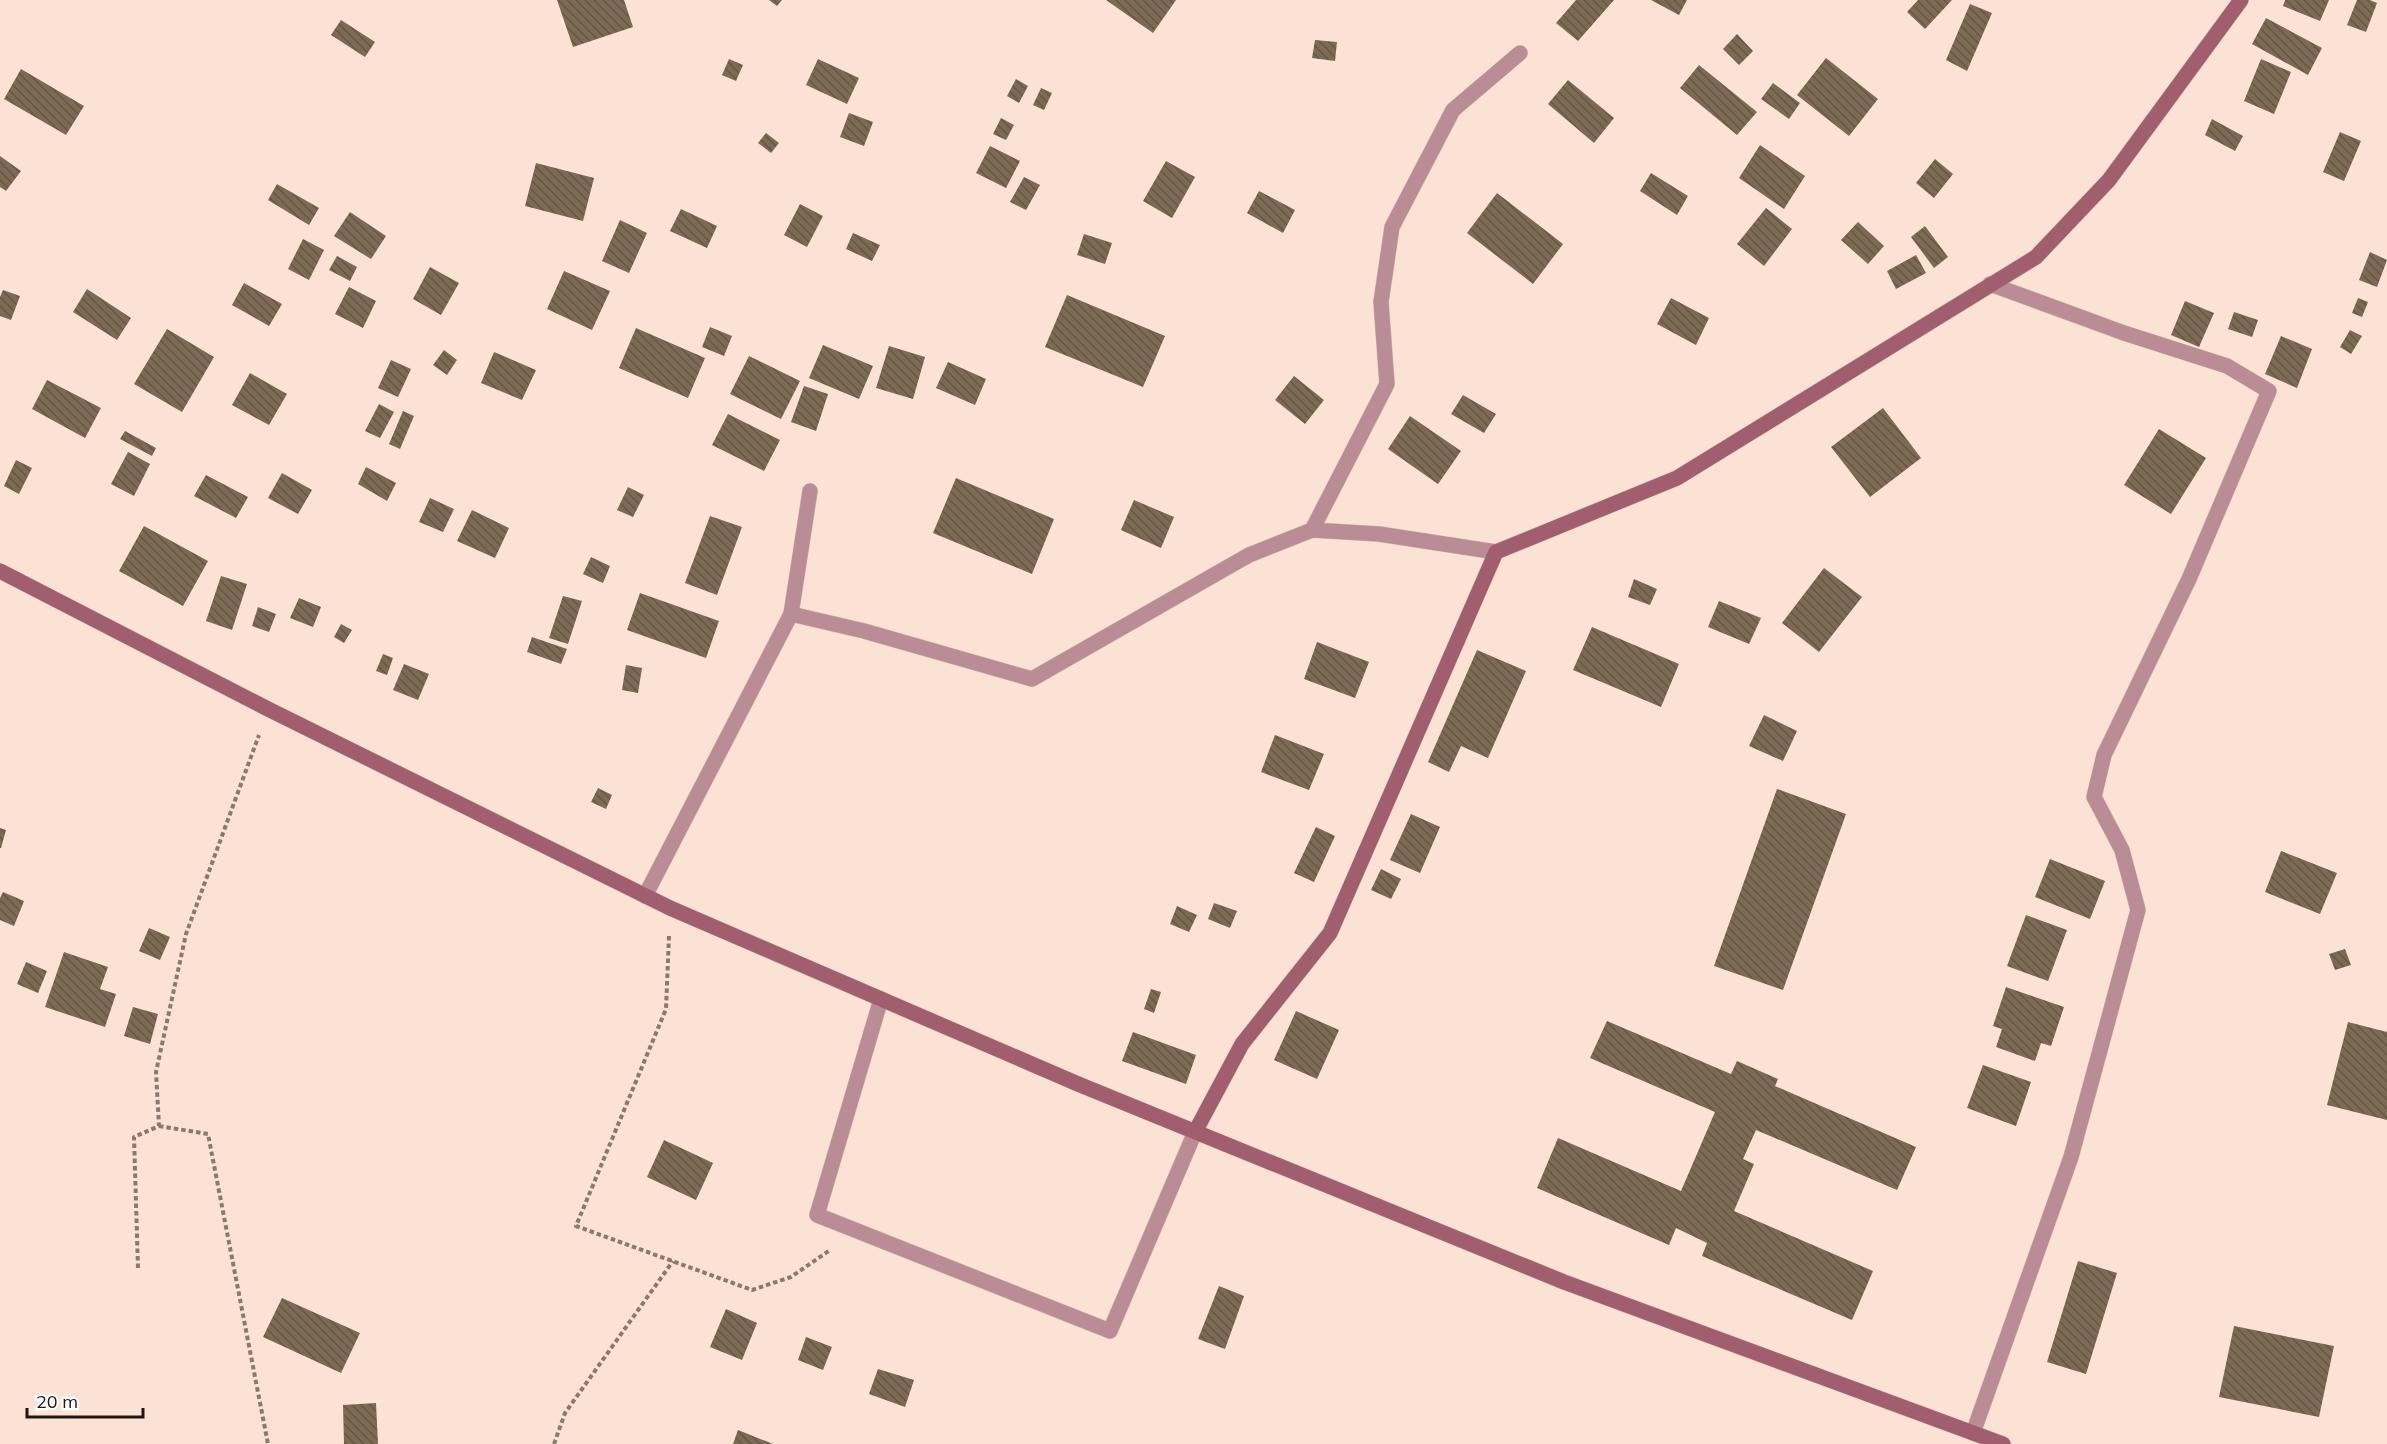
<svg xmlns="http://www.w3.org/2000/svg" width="2387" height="1444" font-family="Mulish,sans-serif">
  <defs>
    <pattern id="building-back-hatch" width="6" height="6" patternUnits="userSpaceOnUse" patternTransform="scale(1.5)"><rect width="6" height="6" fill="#7d6a54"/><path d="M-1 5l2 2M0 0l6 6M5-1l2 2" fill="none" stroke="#665644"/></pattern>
  </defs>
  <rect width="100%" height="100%" fill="#fbe2d5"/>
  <path fill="url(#building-back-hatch)" d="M557,0H624L633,27L573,47Z
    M769,0H782L777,6Z
    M1106,0H1176L1153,33Z
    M1576,0H1614L1578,41L1556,23Z
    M1651,0H1687L1679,15Z
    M1918,0H1952L1925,29L1907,12Z
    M2285,0H2329L2320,21L2283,6Z
    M2357,0H2370L2377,3L2366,32L2347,25Z
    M1970,4L1992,13L1967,71L1946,60Z
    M2266,18L2322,48L2308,75L2252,44Z
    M341,20L375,42L365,57L331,35Z
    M1737,34L1753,51L1739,65L1723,49Z
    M1315,40L1337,42L1335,61L1312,58Z
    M1826,58L1878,99L1849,136L1797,95Z
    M729,59L743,65L736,81L722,75Z
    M818,59L859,78L847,104L806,85Z
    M2261,59L2291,72L2274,114L2244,101Z
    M1699,65L1757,112L1737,135L1680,88Z
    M21,69L84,106L66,135L4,99Z
    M1016,79L1028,86L1019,103L1007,96Z
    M1568,80L1614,118L1594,143L1548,104Z
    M1773,83L1800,103L1789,119L1761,99Z
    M1041,88L1052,93L1044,110L1033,105Z
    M849,113L873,122L864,146L840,137Z
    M1001,118L1014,125L1006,140L993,134Z
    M2212,119L2243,136L2235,151L2205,135Z
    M2340,132L2361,141L2344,181L2323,172Z
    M766,133L779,143L771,153L758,143Z
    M1760,145L1805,176L1784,209L1739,178Z
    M990,146L1020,161L1006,188L976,173Z
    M0,156L21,171L6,191L0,187Z
    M1935,159L1953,174L1934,198L1916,183Z
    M1166,161L1195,177L1172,218L1143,201Z
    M536,163L594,178L583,221L525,206Z
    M1651,173L1688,196L1677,215L1640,191Z
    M1024,177L1040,185L1026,210L1010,202Z
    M277,184L319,208L309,225L268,200Z
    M1259,191L1295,210L1283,233L1247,213Z
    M1497,193L1563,244L1533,284L1467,233Z
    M800,204L823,216L807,247L784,235Z
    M1766,208L1792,229L1764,266L1737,244Z
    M681,209L717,226L707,248L670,231Z
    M350,212L386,236L371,259L334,236Z
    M620,220L647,233L629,273L602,261Z
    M1858,222L1884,246L1868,264L1841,240Z
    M1925,226L1948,257L1934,268L1911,237Z
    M853,233L880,245L872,261L846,249Z
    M1084,234L1112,243L1105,264L1077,255Z
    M303,239L324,250L309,280L288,269Z
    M2370,252L2387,260L2377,287L2359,280Z
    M1916,255L1926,273L1896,289L1887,271Z
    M337,256L357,267L350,281L329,270Z
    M430,267L459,283L441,315L413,299Z
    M564,271L610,291L592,330L547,309Z
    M244,283L282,304L269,326L232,305Z
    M349,287L376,301L363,328L335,314Z
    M87,289L131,318L117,340L73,312Z
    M3,290L20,296L11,320L0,316V297Z
    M1067,295L1165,336L1143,387L1045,347Z
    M1671,298L1709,318L1696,345L1657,324Z
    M2358,298L2368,302L2362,317L2352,313Z
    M2185,301L2214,313L2199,347L2171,335Z
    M2234,312L2258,320L2252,337L2228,329Z
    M710,327L732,336L724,356L702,347Z
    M636,328L705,358L688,398L619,368Z
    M167,329L214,357L182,412L134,384Z
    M2350,330L2362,336L2351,354L2340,347Z
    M2281,336L2312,349L2297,388L2265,374Z
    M823,345L873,366L859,399L809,378Z
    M889,346L925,357L913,399L876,388Z
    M444,350L457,360L447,375L433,365Z
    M494,352L536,370L522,400L481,383Z
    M749,356L800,381L781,419L730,394Z
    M391,360L411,369L398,397L378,388Z
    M948,362L986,379L975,405L936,388Z
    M250,373L287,394L269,425L232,405Z
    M1294,376L1324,400L1305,424L1275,400Z
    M47,380L101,408L85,438L32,409Z
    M804,386L828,394L816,431L791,422Z
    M1463,395L1496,414L1484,433L1451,414Z
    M379,404L394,412L380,438L365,431Z
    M1883,408L1921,458L1870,497L1831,447Z
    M403,411L414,416L400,449L389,444Z
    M728,414L780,440L764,471L712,445Z
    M1410,416L1461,451L1438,484L1388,449Z
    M2159,429L2206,458L2171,514L2124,485Z
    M125,431L156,448L152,456L120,439Z
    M128,452L150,464L134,496L111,484Z
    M16,460L32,468L19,494L4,486Z
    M366,467L396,483L387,501L358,484Z
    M282,473L312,490L298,514L268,498Z
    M206,475L248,497L236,518L194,496Z
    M956,478L1054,519L1032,574L933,533Z
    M628,487L644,495L633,517L617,510Z
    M430,498L454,509L443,532L419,522Z
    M1134,500L1174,517L1161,548L1121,530Z
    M472,510L509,528L495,558L457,541Z
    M710,516L742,527L717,595L685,583Z
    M144,526L208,561L183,606L119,571Z
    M591,557L610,566L603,583L583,574Z
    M1824,568L1862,597L1819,652L1782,623Z
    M221,576L247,584L232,630L206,621Z
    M1634,579L1657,589L1650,605L1628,597Z
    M640,593L719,621L706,658L627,630Z
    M563,596L582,601L568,644L549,638Z
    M299,598L321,607L313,627L290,618Z
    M1719,601L1761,618L1749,644L1708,627Z
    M258,607L276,614L269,632L252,626Z
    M341,624L352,630L344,643L334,637Z
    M1592,627L1679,664L1661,707L1573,670Z
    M532,637L567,649L561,664L527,652Z
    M1317,642L1369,662L1355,698L1304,679Z
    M1477,650L1526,671L1488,758L1461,746L1449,772L1428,762Z
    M383,654L393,658L387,675L376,671Z
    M404,664L429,674L418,700L393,690Z
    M626,665L642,668L638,693L622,690Z
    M1764,715L1797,731L1783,761L1749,746Z
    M1275,735L1324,754L1309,790L1261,772Z
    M598,788L612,795L606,809L591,802Z
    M1777,789L1846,814L1783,990L1714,966Z
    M1411,814L1440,827L1420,873L1390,860Z
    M1316,827L1335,836L1314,882L1294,873Z
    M0,828L6,830L1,848H0Z
    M2281,851L2337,873L2320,914L2265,892Z
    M2050,859L2105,881L2090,919L2035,897Z
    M1381,869L1401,879L1391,899L1371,890Z
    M3,892L24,901L14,926L0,920V898Z
    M1214,903L1237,911L1230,928L1208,919Z
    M1177,906L1197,915L1189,932L1170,924Z
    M2026,915L2067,930L2048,981L2007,966Z
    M149,928L170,937L160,960L139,951Z
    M2345,949L2351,965L2335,970L2329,954Z
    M64,952L108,967L100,989L116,994L105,1027L45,1007Z
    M26,962L47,971L38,993L17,984Z
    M2006,987L2064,1007L2051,1046L2041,1043L2035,1061L1996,1047L2002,1029L1993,1026Z
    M1151,989L1161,992L1154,1013L1144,1009Z
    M133,1007L158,1014L150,1044L124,1036Z
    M1296,1011L1339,1030L1317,1079L1274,1060Z
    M1607,1021L1731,1074L1737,1061L1778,1079L1775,1086L1916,1147L1897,1190L1756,1130L1743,1159L1754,1164L1734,1211L1873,1271L1852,1320L1702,1256L1707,1243L1676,1228L1669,1245L1537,1188L1558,1138L1681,1191L1715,1112L1590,1058Z
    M2348,1022L2387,1032V1120L2327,1105Z
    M1133,1032L1196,1055L1186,1084L1122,1061Z
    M1983,1065L2031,1082L2016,1126L1967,1108Z
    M664,1140L713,1163L696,1200L647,1177Z
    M2078,1261L2117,1273L2086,1374L2047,1362Z
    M1219,1286L1244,1296L1225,1349L1198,1339Z
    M282,1298L360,1333L341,1373L263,1337Z
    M726,1309L757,1323L742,1360L710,1347Z
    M2234,1326L2334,1346L2319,1417L2219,1397Z
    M806,1337L832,1347L823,1370L798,1360Z
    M878,1369L914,1380L905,1407L869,1394Z
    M376,1403L378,1444H344L343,1405Z
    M738,1430L773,1444H733Z"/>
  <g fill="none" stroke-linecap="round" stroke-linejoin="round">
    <g stroke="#d4bdb2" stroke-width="16">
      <path id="lane" d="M645,896L791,614L864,631L1032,679L1249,555L1312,530L1379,534L1496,552
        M881,999L817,1215L1110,1331L1195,1132"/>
    </g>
    <g stroke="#d4bdb2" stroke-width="16">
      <path id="street" d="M1312,530L1387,384L1381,302L1392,227L1453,110L1520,53
        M791,614L810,491
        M1973,1433L2071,1157L2138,910L2122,850L2094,797L2104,755L2189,579L2269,391L2227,366L2124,333L1990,284"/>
    </g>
    <g stroke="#d4bdb2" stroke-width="16">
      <path id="secondary" d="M0,571L268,709L670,908L1078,1084L1564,1282L2003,1444
        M1195,1132L1242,1044L1330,933L1496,552L1677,478L2036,257L2109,180L2241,0"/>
    </g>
    <path stroke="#8a796f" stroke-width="4" stroke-dasharray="4.5 3" stroke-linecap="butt" d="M669,936L666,1009L576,1226L752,1290L791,1277L830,1250
      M159,1126L208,1134L268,1444
      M138,1268L134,1137L159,1126L156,1072L186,934L259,735
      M554,1444L565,1413L673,1261"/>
    <use href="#lane" stroke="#ba8c96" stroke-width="15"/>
    <use href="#street" stroke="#ba8c96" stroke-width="15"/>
    <use href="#secondary" stroke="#a05e6f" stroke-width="15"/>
  </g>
  <path d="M27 1408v9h116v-9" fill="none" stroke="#201610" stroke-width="3"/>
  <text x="36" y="1408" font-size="18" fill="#201610" stroke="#ffffff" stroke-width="4.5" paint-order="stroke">20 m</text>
</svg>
